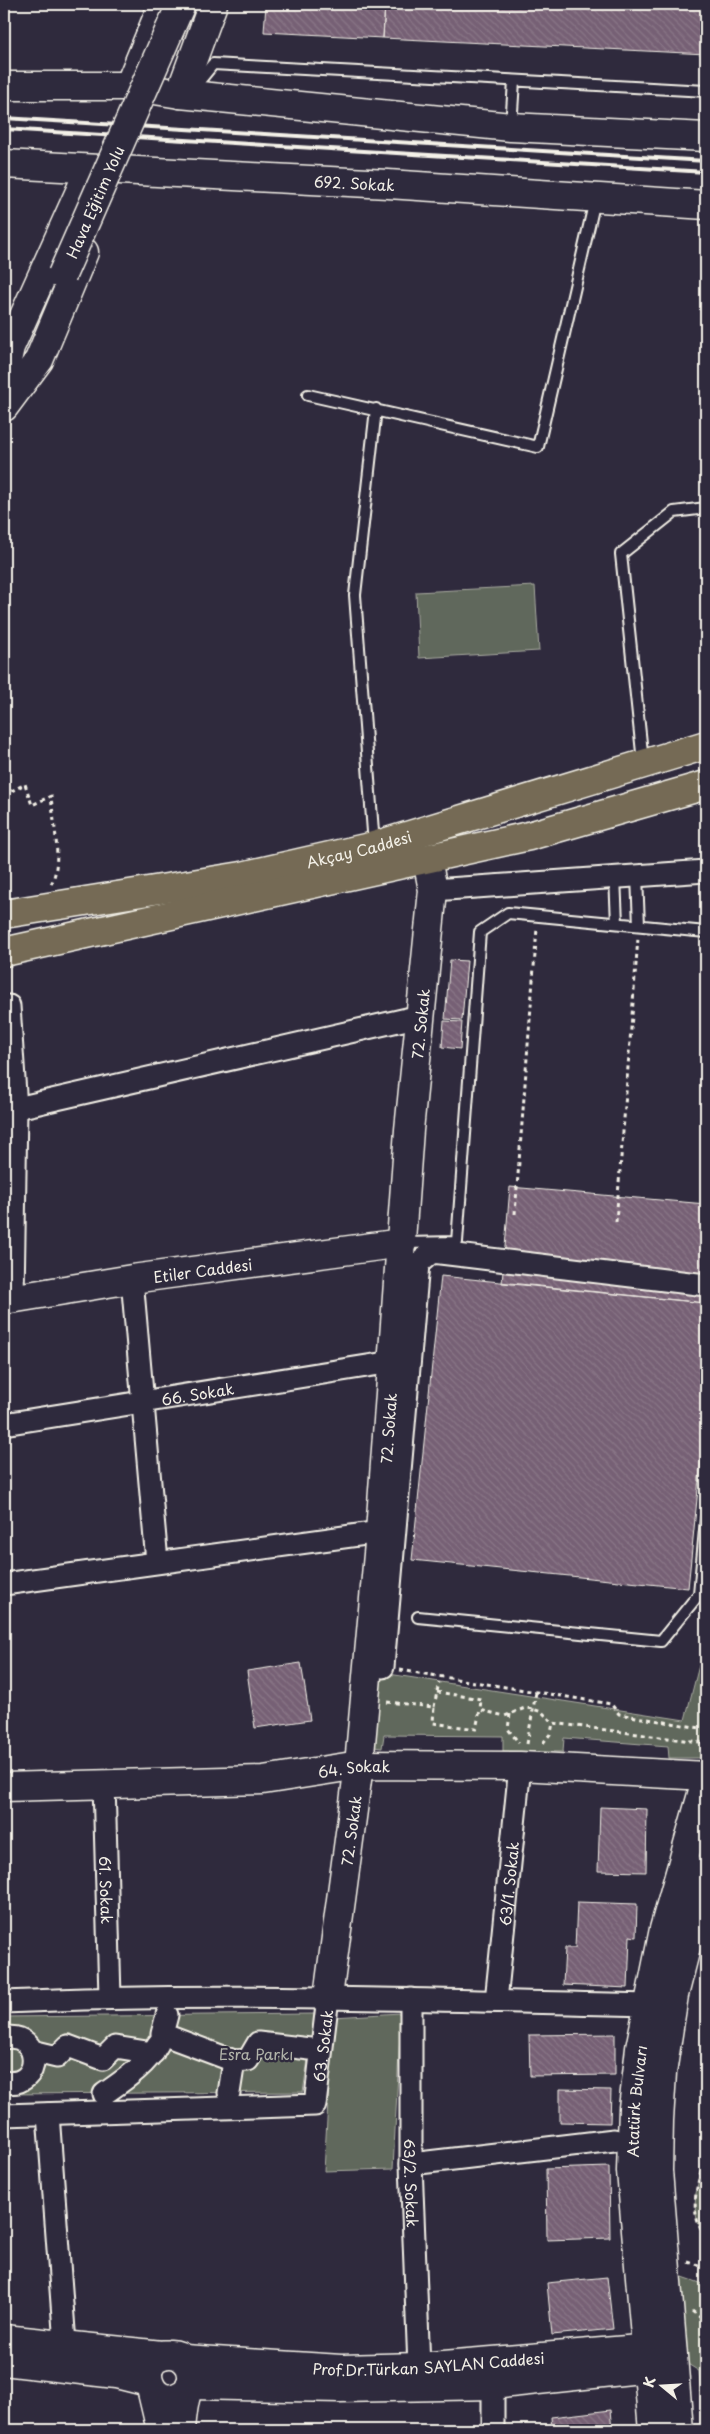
<svg xmlns="http://www.w3.org/2000/svg" width="710" height="2434" font-family="'Playpen Sans',sans-serif">
  <defs>
    <pattern id="building-back-hatch" width="6" height="6" patternUnits="userSpaceOnUse" patternTransform="scale(1.25)"><rect width="6" height="6" fill="#766074"/><path d="M-1 5l2 2M0 0l6 6M5-1l2 2" fill="none" stroke="#8a7788"/></pattern>
  </defs>
  <rect width="100%" height="100%" fill="#2f2a3d"/>
  <filter id="ink" filterUnits="userSpaceOnUse"><feTurbulence type="fractalNoise" baseFrequency=".02" numOctaves="2"/><feDisplacementMap in="SourceGraphic" scale="10" xChannelSelector="R" yChannelSelector="G"/><feConvolveMatrix kernelMatrix="1 2 1 2 8 2 1 2 1" color-interpolation-filters="sRGB"/></filter>
  <g filter="url(#ink)">
    <path fill="#60685b" stroke="#aaaca2" d="M535,586L539,651L419,658L416,592Z
      M706,1638V1754L704,1758H669L668,1746L564,1738L563,1752L503,1751V1736L384,1735L382,1748L374,1747L382,1673L685,1720Z
      M401,2013L393,2169L324,2171L333,2017Z
      M315,2014L303,2092L4,2094V2017Z
      M706,2156V2238C687,2211 697,2185 706,2156Z
      M671,2273L706,2285V2425L703,2424L699,2371L678,2358Z"/>
    <path fill="url(#building-back-hatch)" stroke="#f4f1e8" d="M266,4H385L383,38L264,32Z
      M385,4H706V54L383,38Z
      M450,960L467,961L462,1020L445,1019Z
      M444,1021L462,1022L460,1049L442,1047Z
      M510,1187L706,1204L705,1303L502,1283Z
      M441,1276L706,1303V1410L688,1588L412,1560Z
      M301,1663L310,1720L255,1728L247,1671Z
      M600,1807L647,1809L646,1872L598,1871Z
      M577,1902L637,1904L636,1937L630,1936L628,1988L563,1985L565,1948H575Z
      M615,2034V2075L530,2076L529,2035Z
      M560,2089L611,2090L610,2123L560,2122Z
      M609,2167L610,2238L547,2240L546,2169Z
      M607,2277L613,2329L552,2335L547,2283Z
      M611,2410L613,2430H552L551,2417Z"/>
    <g fill="none" stroke-linecap="round" stroke-linejoin="round">
      <g stroke="#f4f1e8" stroke-width="14">
        <path id="lane" d="M192,90L213,64L706,91
          M511,127L514,81
          M308,395L538,447L595,200
          M643,762L621,554L674,512L706,508
          M374,845L355,595L376,409
          M637,876L639,925
          M615,877L617,923
          M403,1243L457,1242L480,932L508,913L706,932
          M418,1617L661,1641L699,1594L706,1519"/>
      </g>
      <g stroke="#f4f1e8" stroke-width="25">
        <g id="street">
          <path d="M433,890L706,871"/>
          <path d="M4,1006H9L16,1108L13,1298"/>
          <path d="M4,1111L420,1016"/>
          <path d="M132,1279L157,1562"/>
          <path id="s1" d="M4,1424L392,1362"/>
          <path d="M4,1584L380,1532"/>
          <path d="M383,1667L418,1264L432,1252L706,1285"/>
          <path id="s2" d="M104,1784L110,1997"/>
          <path id="s3" d="M411,1999V2164L419,2367"/>
          <path id="s4" d="M496,2001L520,1766"/>
          <path d="M4,2002C218,1992 433,2000 647,2005"/>
          <path d="M167,2015L162,2034L234,2061"/>
          <path d="M4,2038C42,2030 44,2089 4,2082"/>
          <path d="M32,2051L57,2057L68,2046L103,2059L115,2047L153,2053"/>
          <path d="M229,2093L234,2061L248,2060L258,2043L310,2049"/>
          <path d="M104,2094C124,2080 146,2066 158,2044"/>
          <path d="M48,2114L65,2344"/>
          <path id="s5" d="M4,2115L315,2105L328,1997"/>
          <path d="M411,2164L614,2140"/>
          <path d="M493,2385V2430"/>
        </g>
      </g>
      <g stroke="#f4f1e8" stroke-width="31">
        <g id="secondary">
          <path d="M4,86H129L180,94L511,127L706,137"/>
          <path d="M129,86L163,4"/>
          <path d="M180,94L213,4"/>
          <path id="s6" d="M4,164L388,184L706,205"/>
          <path d="M4,374L10,347L90,169"/>
          <path d="M4,407L39,360L84,252"/>
          <path id="s7" d="M4,1300L132,1279L402,1243"/>
          <path id="s8" d="M4,1787L263,1780L359,1765L520,1766L706,1776"/>
          <path id="s9" d="M328,1997L359,1765L380,1532L409,1130L433,890L427,859"/>
          <path d="M4,2339L162,2355"/>
          <path id="s10" d="M184,2359L341,2369L419,2367L663,2347"/>
          <path d="M4,2361L116,2374L148,2382"/>
          <path d="M190,2385L340,2388L493,2385L668,2366"/>
          <path d="M151,2388L161,2430"/>
          <path d="M181,2430C182,2418 183,2404 187,2392C188,2388 192,2384 192,2378C193,2365 182,2353 169,2354C130,2356 151,2420 187,2391"/>
          <path id="s11" d="M653,2430L631,2171L633,2108L640,2048L664,1929L706,1780"/>
          <path d="M679,2430L658,2171L659,2120L662,2073L674,1995L706,1869"/>
        </g>
      </g>
      <g stroke="#f4f1e8" stroke-width="31">
        <g id="highway">
          <path id="s12" d="M4,914L242,876L374,846L706,745"/>
          <path d="M4,952L529,836L706,785"/>
        </g>
      </g>
      <path stroke="#f4f1e8" stroke-width="3" stroke-dasharray="4 4" stroke-linecap="butt" d="M4,795L25,784L32,805L51,796C53,821 63,863 51,884
        M515,1214L537,928
        M616,1222L638,938
        M400,1670L611,1704L619,1714L706,1729
        M437,1692L481,1699L480,1710
        M387,1702L434,1707L433,1723L476,1729L480,1710L505,1716L525,1708L533,1709L542,1712L553,1723L706,1743
        M434,1707L439,1682
        M510,1714L508,1729L519,1743
        M543,1743L551,1733L553,1723
        M527,1744L536,1692
        M706,2156C697,2185 687,2211 706,2238
        M688,2262L706,2267
        M692,2311L701,2318L706,2317"/>
      <use href="#lane" stroke="#2f2a3d" stroke-width="10"/>
      <use href="#street" stroke="#2f2a3d" stroke-width="21"/>
      <use href="#secondary" stroke="#2f2a3d" stroke-width="28"/>
      <use href="#highway" stroke="#746b55" stroke-width="28"/>
      <path stroke="#f4f1e8" stroke-width="4" d="M4,118L706,161
        M4,129L706,172"/>
      <g stroke="#f4f1e8" stroke-width="31" stroke-linecap="butt">
        <g id="secondary-bridge">
          <path id="s13" d="M62,275L181,4"/>
        </g>
      </g>
      <use href="#secondary-bridge" stroke="#2f2a3d" stroke-width="28"/>
    </g>
  </g>
  <g text-anchor="middle" dominant-baseline="central" stroke-width="4.5" stroke-linejoin="round" paint-order="stroke">
    <g font-size="15" fill="#f4f1e8" stroke="#2f2a3d">
      <text stroke="none"><textPath href="#s6" startOffset="351">692. Sokak</textPath></text>
      <text stroke="none"><textPath href="#s13" startOffset="80">Hava Eğitim Yolu</textPath></text>
      <text stroke="none"><textPath href="#s12" startOffset="361">Akçay Caddesi</textPath></text>
      <text stroke="none"><textPath href="#s9" startOffset="978">72. Sokak</textPath></text>
      <text stroke="none"><textPath href="#s7" startOffset="201">Etiler Caddesi</textPath></text>
      <text stroke="none"><textPath href="#s1" startOffset="196">66. Sokak</textPath></text>
      <text stroke="none"><textPath href="#s9" startOffset="572">72. Sokak</textPath></text>
      <text stroke="none"><textPath href="#s8" startOffset="351">64. Sokak</textPath></text>
      <text stroke="none"><textPath href="#s9" startOffset="168">72. Sokak</textPath></text>
      <text stroke="none"><textPath href="#s4" startOffset="118">63/1. Sokak</textPath></text>
      <text stroke="none"><textPath href="#s2" startOffset="106">61. Sokak</textPath></text>
      <text stroke="none"><textPath href="#s5" startOffset="371">63. Sokak</textPath></text>
      <text stroke="none"><textPath href="#s11" startOffset="330">Atatürk Bulvarı</textPath></text>
      <text stroke="none"><textPath href="#s3" startOffset="184">63/2. Sokak</textPath></text>
      <text stroke="none"><textPath href="#s10" startOffset="245">Prof.Dr.Türkan SAYLAN Caddesi</textPath></text>
    </g>
    <g font-size="15" fill="#b1b3a9" stroke="#2f2a3d">
      <text x="256" y="2053">Esra Parkı</text>
    </g>
  </g>
  <rect width="710" height="2434" fill="none" stroke="#2f2a3d" stroke-width="20"/>
  <rect x="10" y="10" width="690" height="2414" fill="none" stroke="#f4f1e8" stroke-width="2" filter="url(#ink)"/>
  <g transform="translate(662 2386) rotate(288)" stroke="#2f2a3d" stroke-width="4" paint-order="stroke">
  <path d="M0-4L9 19L0 12L-9 19Z" fill="#f4f1e8"/>
  <text y="-8" font-size="14" font-weight="bold" text-anchor="middle" fill="#f4f1e8">K</text>
  </g>
</svg>
